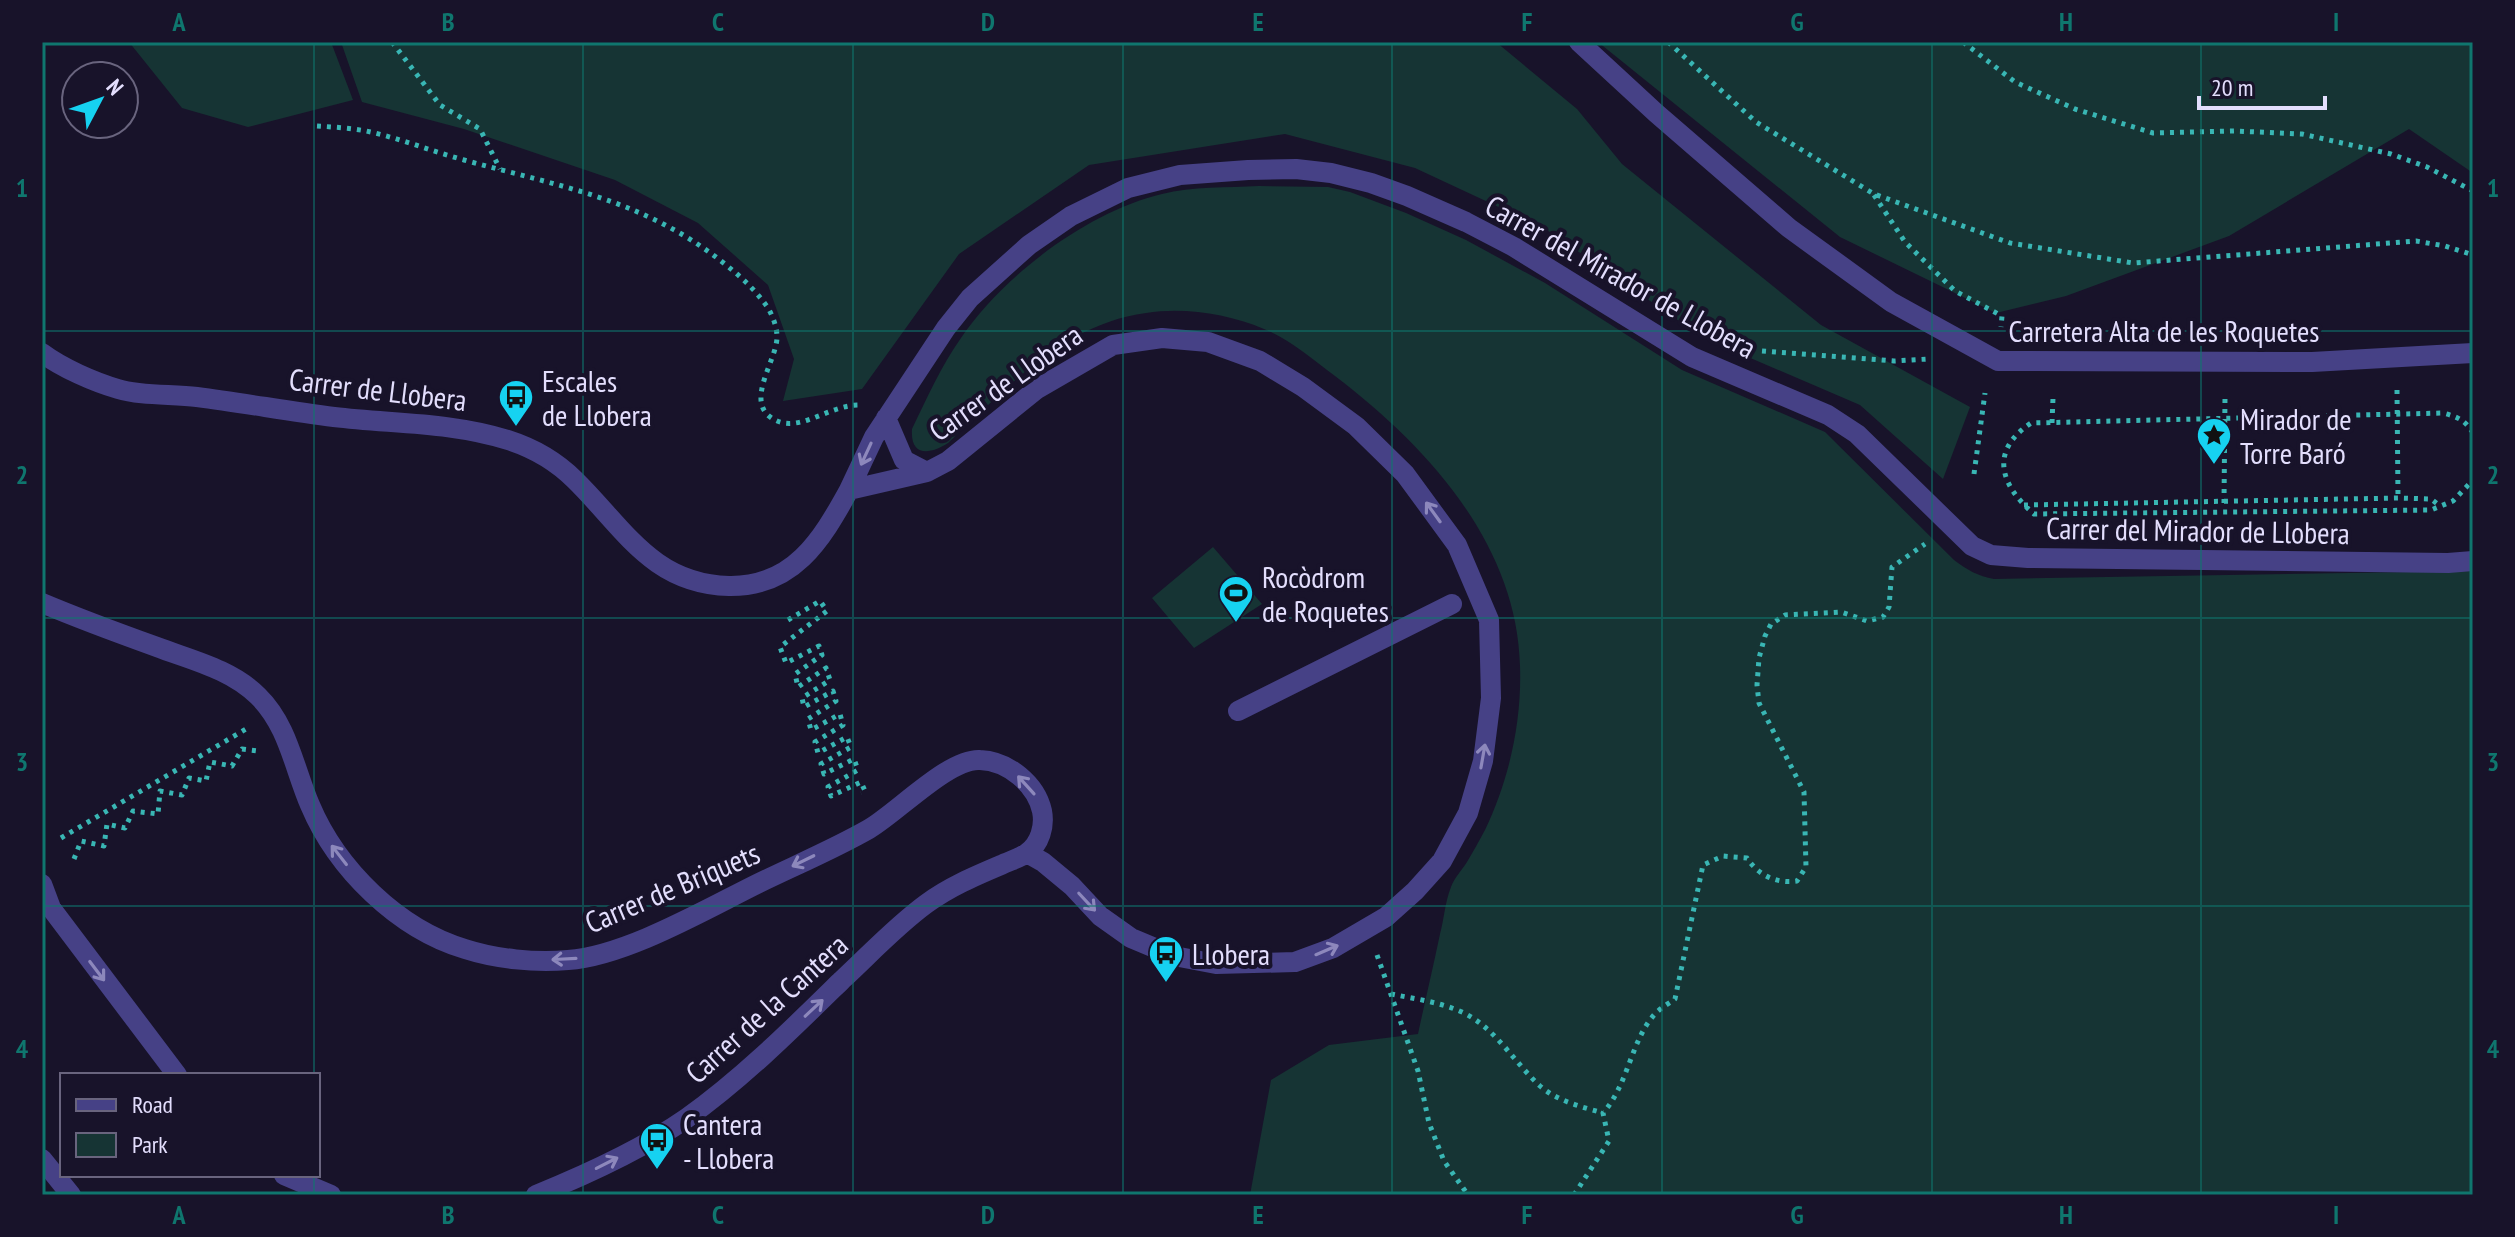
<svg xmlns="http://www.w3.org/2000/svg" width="2515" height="1237" font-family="'PT Sans Narrow',sans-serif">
  <rect width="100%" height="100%" fill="#18132a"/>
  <path fill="#163434" d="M129,42H331L353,100L248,127L182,108Z
    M341,42H1496L1577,109L1622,164L1821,325L1970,407L1943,479L1860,405L1704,338L1544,228L1415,168L1285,134L1089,165L959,254L862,389L783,401L794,359L768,285L698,223L615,180L464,129L362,102Z
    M1598,42H2473V173L2409,129L2229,236L2066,296L1996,313L1840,237Z
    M1259,186L1328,187L1350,192L1406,213L1466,240L1545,283L1682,370L1825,432L1954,560C1967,570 1978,576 1994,579L2473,571V1195H1250L1271,1080L1329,1045L1418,1034C1425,1001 1433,968 1440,934C1444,919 1445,902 1451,887C1454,878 1462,870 1467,862C1473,852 1479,841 1485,830C1509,780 1522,722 1520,666C1517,544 1427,446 1335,376C1313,360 1290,339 1264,329C1228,314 1185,307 1146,313C1063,324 1006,389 948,443C931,454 910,458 912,429C927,398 941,366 961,338C1004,275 1087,212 1162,194C1192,186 1228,188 1259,186Z
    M1213,547L1262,604L1194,648L1152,598Z"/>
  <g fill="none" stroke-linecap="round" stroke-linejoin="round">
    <path stroke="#39b6b4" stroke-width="5" stroke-dasharray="4 6" stroke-linecap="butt" d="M392,42L440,105L480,129L500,169
      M1668,42L1756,122L1874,194L2010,243L2133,263L2416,241L2445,246L2473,255
      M1963,42L2015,82L2075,109L2153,133L2235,131L2302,134L2391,154L2427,167L2473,191
      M317,126C333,127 350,128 366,131C399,138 431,151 464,160C558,186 642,199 721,261C739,275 755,289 768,308C773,317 777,327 777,337C777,359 747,398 769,416C795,438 828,404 860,405
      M1874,195L1905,242L1955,291L2002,316L2001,327
      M1762,351L1894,361L1928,359
      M2397,390L2398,498
      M2052,423L2053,398
      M2473,433C2465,420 2458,417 2443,413L2031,423C1989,451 2000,485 2034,514L2431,510L2453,501L2473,480
      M1974,474L1985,393
      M2224,503L2225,397
      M2024,505L2398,498L2431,499L2440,506
      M788,620L820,601L827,611L780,647L786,663L819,646L822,655L795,674L798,687L826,668L830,680L802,698L804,707L833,691L836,701L808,719L811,730L840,714L843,725L815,742L818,753L847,737L851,747L821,764L824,774L854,759L858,770L828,787L831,796L861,782L865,791L861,793
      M61,838L246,729
      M74,859L81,841L104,846L107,824L125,828L133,811L158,814L160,791L182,795L189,778L206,781L210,762L232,766L242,749L258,751
      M1377,955L1418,1071L1429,1123L1444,1161L1468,1195
      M1391,994C1415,999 1441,1002 1464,1013C1496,1029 1514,1062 1540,1086C1557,1101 1582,1107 1603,1113
      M1574,1195L1609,1141L1603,1113C1628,1085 1631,1041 1654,1015C1659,1009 1668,1004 1675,999L1703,865L1723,856L1747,858C1758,875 1776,884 1797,881L1806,867L1804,792L1759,703L1757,685L1759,658L1765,636L1771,624L1785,615L1841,612L1867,621L1883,617L1889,607L1892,567L1925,544"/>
    <path stroke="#464186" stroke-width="20" d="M1579,42L1656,113L1789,228L1891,302L1998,361L2312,362L2473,353
      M42,353C62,368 94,382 118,389C141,396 172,394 197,397C243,403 288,411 334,417C393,424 451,422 508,440C533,448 557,462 575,480C624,528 652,584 729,586C793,587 821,541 849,490L927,472L948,461L1037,389L1113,345L1162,338L1208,342L1260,361L1303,387L1356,426L1405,474L1457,545L1489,620L1491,698L1483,761L1468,813L1442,861L1415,891L1386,917L1333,948L1295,962L1216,964L1174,956L1131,938L1100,916L1072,886L1043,862L1027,853
      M886,418L904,460L927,472
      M849,490L874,437L946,328L970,298L1029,245L1071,216L1128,188L1180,175L1248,170L1296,169L1331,173L1371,183L1407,196L1466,222L1514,247L1692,357L1828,415L1857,434L1972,546L1991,555L2028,558L2448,563L2473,561
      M42,603C80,619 118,633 157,647C191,660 231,669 258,696C288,725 294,768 310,805C337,869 398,929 465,949C496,959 535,963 568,960C626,956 706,909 759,883C796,865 834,849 869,829C898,812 949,758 980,760C1008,761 1036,784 1042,811C1045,826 1040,844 1027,853C1020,858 1009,861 1001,865C975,876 949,887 926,904C896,926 870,954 842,980C793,1028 743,1078 687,1118C641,1150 588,1174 536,1195
      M1238,711L1452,604
      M42,884L51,908L177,1075
      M42,1159L71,1195
      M284,1175L331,1195"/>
  </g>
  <defs><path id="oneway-shaft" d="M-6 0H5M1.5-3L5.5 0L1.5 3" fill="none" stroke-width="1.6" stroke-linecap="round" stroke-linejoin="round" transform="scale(2)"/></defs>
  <g stroke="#8d88bc">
    <use href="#oneway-shaft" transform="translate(866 454) rotate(115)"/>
    <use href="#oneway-shaft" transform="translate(1433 512) rotate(-126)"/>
    <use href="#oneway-shaft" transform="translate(1483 756) rotate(-80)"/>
    <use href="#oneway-shaft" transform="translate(1026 785) rotate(-132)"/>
    <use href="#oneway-shaft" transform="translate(339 855) rotate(-128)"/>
    <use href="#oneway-shaft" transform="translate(803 861) rotate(154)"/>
    <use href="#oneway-shaft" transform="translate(1087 902) rotate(47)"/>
    <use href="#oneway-shaft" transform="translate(1327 950) rotate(-23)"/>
    <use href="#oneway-shaft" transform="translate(564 959) rotate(177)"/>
    <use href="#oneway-shaft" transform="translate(97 971) rotate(53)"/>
    <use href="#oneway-shaft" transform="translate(814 1008) rotate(-43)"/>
    <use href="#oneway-shaft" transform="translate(607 1163) rotate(-27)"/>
  </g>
  <path fill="none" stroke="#0f766e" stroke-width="2" stroke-opacity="0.55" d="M314,42V1075M583,42V1195M853,42V1195M1123,42V1195M1392,42V1195M1662,42V1195M1932,42V1195M2201,42V1195M42,331H2473M42,618H2473M42,906H2473M314,1175V1195"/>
  <defs>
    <g id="bus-pin" transform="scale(1.8)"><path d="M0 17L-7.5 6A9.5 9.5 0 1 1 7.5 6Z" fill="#16d2f1" stroke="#18132a"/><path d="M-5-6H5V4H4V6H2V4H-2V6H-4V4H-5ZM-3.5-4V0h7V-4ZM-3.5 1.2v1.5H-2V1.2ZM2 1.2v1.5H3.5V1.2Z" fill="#111"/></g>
    <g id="sight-pin" transform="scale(1.8)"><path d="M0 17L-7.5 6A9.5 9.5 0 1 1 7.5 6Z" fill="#16d2f1" stroke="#18132a"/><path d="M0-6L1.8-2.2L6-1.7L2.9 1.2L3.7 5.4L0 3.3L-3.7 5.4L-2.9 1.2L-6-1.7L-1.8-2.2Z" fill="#111"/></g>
    <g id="stadium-pin" transform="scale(1.8)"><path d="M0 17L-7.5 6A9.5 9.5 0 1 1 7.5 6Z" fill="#16d2f1" stroke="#18132a"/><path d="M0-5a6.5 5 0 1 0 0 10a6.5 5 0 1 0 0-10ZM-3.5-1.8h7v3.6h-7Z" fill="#111"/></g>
  </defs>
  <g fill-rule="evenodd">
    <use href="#bus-pin" x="516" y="397"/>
    <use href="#sight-pin" x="2214" y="435"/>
    <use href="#stadium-pin" x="1236" y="593"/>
    <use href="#bus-pin" x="1166" y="953"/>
    <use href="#bus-pin" x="657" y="1140"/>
  </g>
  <g text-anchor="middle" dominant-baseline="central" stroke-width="8" stroke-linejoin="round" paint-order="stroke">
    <g font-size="30" fill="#e3defd" stroke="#18132a">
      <text transform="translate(1621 276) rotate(29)">Carrer del Mirador de Llobera</text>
      <text x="2164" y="330">Carretera Alta de les Roquetes</text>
      <text transform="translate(1005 382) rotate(-35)">Carrer de Llobera</text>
      <text transform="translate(378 389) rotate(7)">Carrer de Llobera</text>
      <text transform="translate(2198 530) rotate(1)">Carrer del Mirador de Llobera</text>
      <text transform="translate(672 887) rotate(-23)">Carrer de Briquets</text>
      <text transform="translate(766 1008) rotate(-42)">Carrer de la Cantera</text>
    </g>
    <g font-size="30" fill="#e3defd" stroke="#18132a" text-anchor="start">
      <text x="542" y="380">Escales<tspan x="542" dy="34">de Llobera</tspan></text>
      <text x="2240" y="418">Mirador de<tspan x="2240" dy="34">Torre Baró</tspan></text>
      <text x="1262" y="576">Rocòdrom<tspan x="1262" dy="34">de Roquetes</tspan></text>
      <text x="1192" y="953">Llobera</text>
      <text x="683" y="1123">Cantera<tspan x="683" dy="34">- Llobera</tspan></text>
    </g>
  </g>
  <rect width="2515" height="1237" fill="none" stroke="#18132a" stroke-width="88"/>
  <rect x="60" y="1073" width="260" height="104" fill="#18132a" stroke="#69647e" stroke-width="2"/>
  <rect x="76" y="1099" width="40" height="12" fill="#464186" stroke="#69647e" stroke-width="2"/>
  <text x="132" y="1113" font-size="24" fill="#e3defd">Road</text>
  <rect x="76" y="1133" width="40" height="24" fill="#163434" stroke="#69647e" stroke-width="2"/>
  <text x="132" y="1153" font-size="24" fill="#e3defd">Park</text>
  <g transform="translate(100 100) rotate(49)"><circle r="38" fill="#18132a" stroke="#69647e" stroke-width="2"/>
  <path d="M0-6L14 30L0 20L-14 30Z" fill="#16d2f1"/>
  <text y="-12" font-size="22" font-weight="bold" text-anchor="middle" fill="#e3defd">N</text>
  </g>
  <path d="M2199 96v12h126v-12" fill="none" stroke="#e3defd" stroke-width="4"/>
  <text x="2211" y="96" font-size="24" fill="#e3defd" stroke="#18132a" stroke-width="6" paint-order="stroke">20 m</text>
  <rect x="44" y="44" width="2427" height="1149" fill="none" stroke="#0f766e" stroke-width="3"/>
  <g font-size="26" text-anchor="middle" font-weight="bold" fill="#0f766e">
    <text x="179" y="31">A</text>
    <text x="448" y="31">B</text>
    <text x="718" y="31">C</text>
    <text x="988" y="31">D</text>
    <text x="1258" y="31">E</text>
    <text x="1527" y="31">F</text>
    <text x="1797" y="31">G</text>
    <text x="2066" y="31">H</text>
    <text x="2336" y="31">I</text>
    <text x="22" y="197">1</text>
    <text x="2493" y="197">1</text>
    <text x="22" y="484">2</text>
    <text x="2493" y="484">2</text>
    <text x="22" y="771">3</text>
    <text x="2493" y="771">3</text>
    <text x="22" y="1058">4</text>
    <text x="2493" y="1058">4</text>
    <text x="179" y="1224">A</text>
    <text x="448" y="1224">B</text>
    <text x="718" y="1224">C</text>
    <text x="988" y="1224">D</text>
    <text x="1258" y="1224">E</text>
    <text x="1527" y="1224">F</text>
    <text x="1797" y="1224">G</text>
    <text x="2066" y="1224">H</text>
    <text x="2336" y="1224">I</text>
  </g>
</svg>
